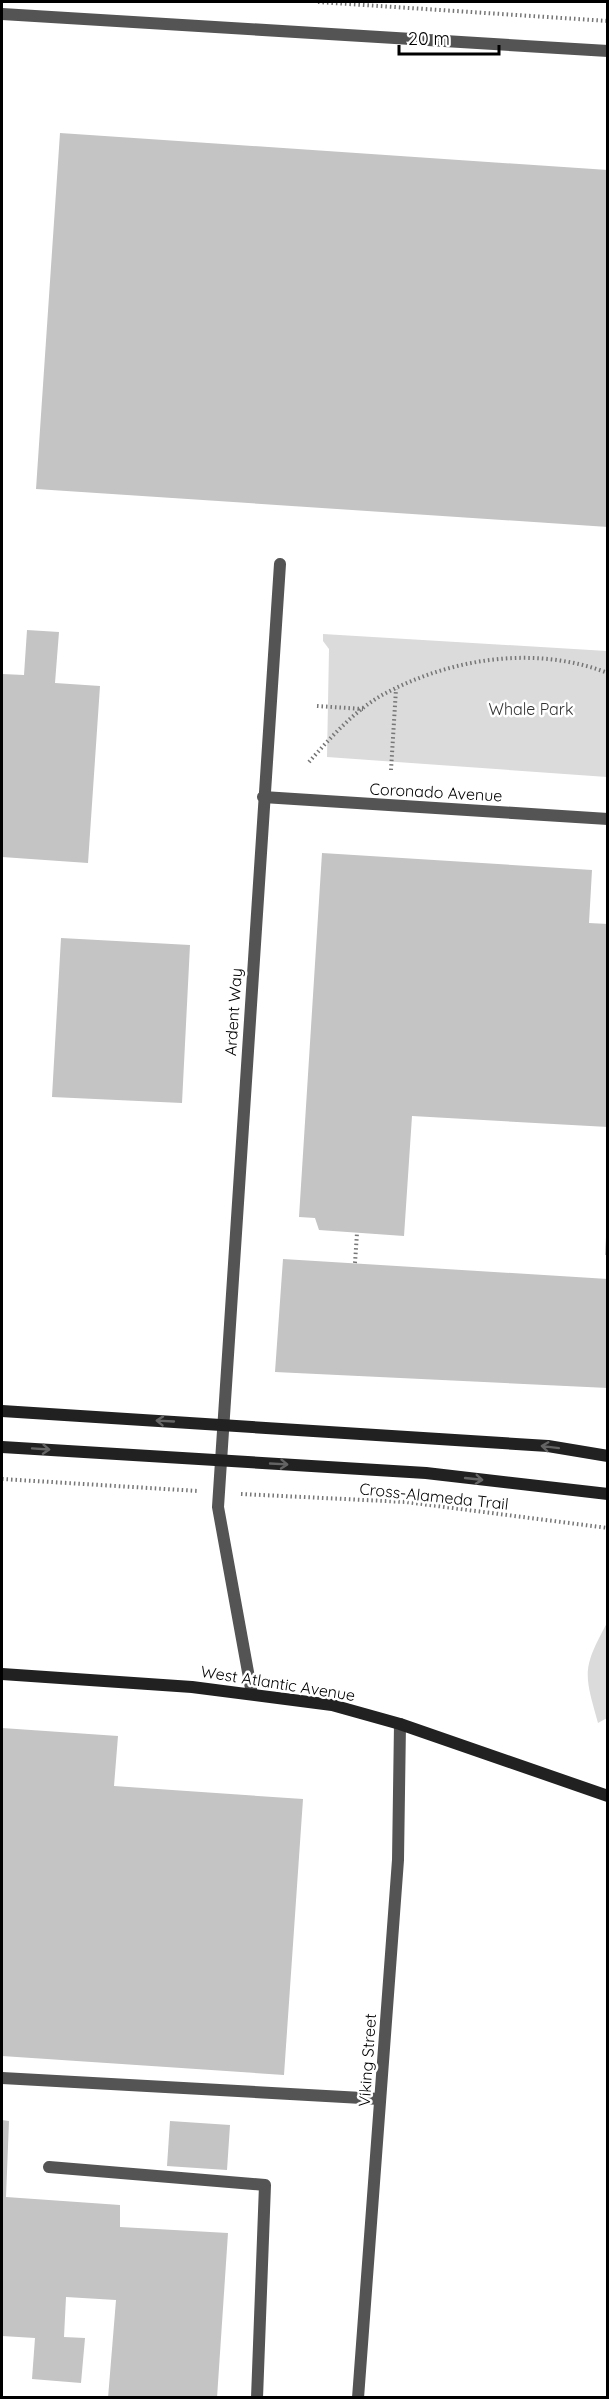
<svg xmlns="http://www.w3.org/2000/svg" width="609" height="2399" font-family="Quicksand,sans-serif">
  <rect width="100%" height="100%" fill="#fff"/>
  <path fill="#dbdbdb" d="M323,634L607,651V777L327,757L329,649L323,641Z
    M607,1623V1718L598,1723C584,1673 582,1669 607,1623Z"/>
  <path fill="#c4c4c4" d="M60,133L608,170V527L36,489Z
    M27,630L59,632L55,683L100,686L88,863L2,857V674L24,675Z
    M322,853L592,870L589,923L608,924V1127L412,1116L404,1236L319,1230L315,1218L299,1217Z
    M61,938L190,945L182,1103L52,1097Z
    M606,1237H608V1255H605Z
    M283,1259L608,1279V1388L275,1372Z
    M2,1728L118,1736L114,1786L303,1799L284,2075L2,2056Z
    M2,2120L9,2121L6,2197L120,2205V2227L228,2233L217,2398H108L116,2300L66,2297L64,2337L85,2338L81,2383L32,2379L35,2338L2,2336Z
    M170,2121L230,2125L227,2170L167,2166Z"/>
  <g fill="none" stroke-linecap="round" stroke-linejoin="round">
    <path stroke="#767676" stroke-width="4" stroke-dasharray="1.5 3" stroke-linecap="butt" d="M318,2L608,21
      M317,706L363,709
      M309,762C331,737 355,710 384,694C452,658 535,645 608,673
      M391,770L396,689
      M355,1263L357,1233
      M2,1479L198,1491
      M241,1494L406,1502L608,1528"/>
    <path stroke="#545454" stroke-width="12" d="M2,2078L380,2099
      M49,2167L265,2185L257,2398"/>
    <path stroke="#545454" stroke-width="12" d="M2,14L608,51
      M263,797L608,819
      M252,1694L218,1507L280,564
      M358,2398L398,1860L400,1724"/>
    <path stroke="#212121" stroke-width="12" d="M2,1411L548,1446L608,1456
      M2,1447L426,1473L608,1494
      M2,1674L192,1687L332,1705L400,1724L608,1796"/>
  </g>
  <defs><path id="oneway-shaft" d="M-6 0H5M1.5-3L5.5 0L1.5 3" fill="none" stroke-width="1.6" stroke-linecap="round" stroke-linejoin="round" transform="scale(1.5)"/></defs>
  <g stroke="#646464">
    <use href="#oneway-shaft" transform="translate(165 1421) rotate(-177)"/>
    <use href="#oneway-shaft" transform="translate(550 1447) rotate(-173)"/>
    <use href="#oneway-shaft" transform="translate(41 1449) rotate(4)"/>
    <use href="#oneway-shaft" transform="translate(279 1464) rotate(3)"/>
    <use href="#oneway-shaft" transform="translate(474 1479) rotate(6)"/>
  </g>
  <g text-anchor="middle" dominant-baseline="central" stroke-width="5" stroke-linejoin="round" paint-order="stroke">
    <g font-size="16" fill="#323232" stroke="#fff">
      <text x="531" y="709">Whale Park</text>
    </g>
    <g font-size="16" fill="#000" stroke="#fff">
      <text transform="translate(436 792) rotate(3)">Coronado Avenue</text>
      <text transform="translate(233 1012) rotate(-86)">Ardent Way</text>
      <text transform="translate(434 1496) rotate(6)">Cross-Alameda Trail</text>
      <text transform="translate(278 1683) rotate(9)">West Atlantic Avenue</text>
      <text transform="translate(367 2060) rotate(-86)">Viking Street</text>
    </g>
  </g>
  <rect width="609" height="2399" fill="none" stroke="#000000" stroke-width="6"/>
  <path d="M399 45v9h100v-9" fill="none" stroke="#000000" stroke-width="3"/>
  <text x="408" y="45" font-size="18" fill="#000000" stroke="#ffffff" stroke-width="4.5" paint-order="stroke">20 m</text>
</svg>
